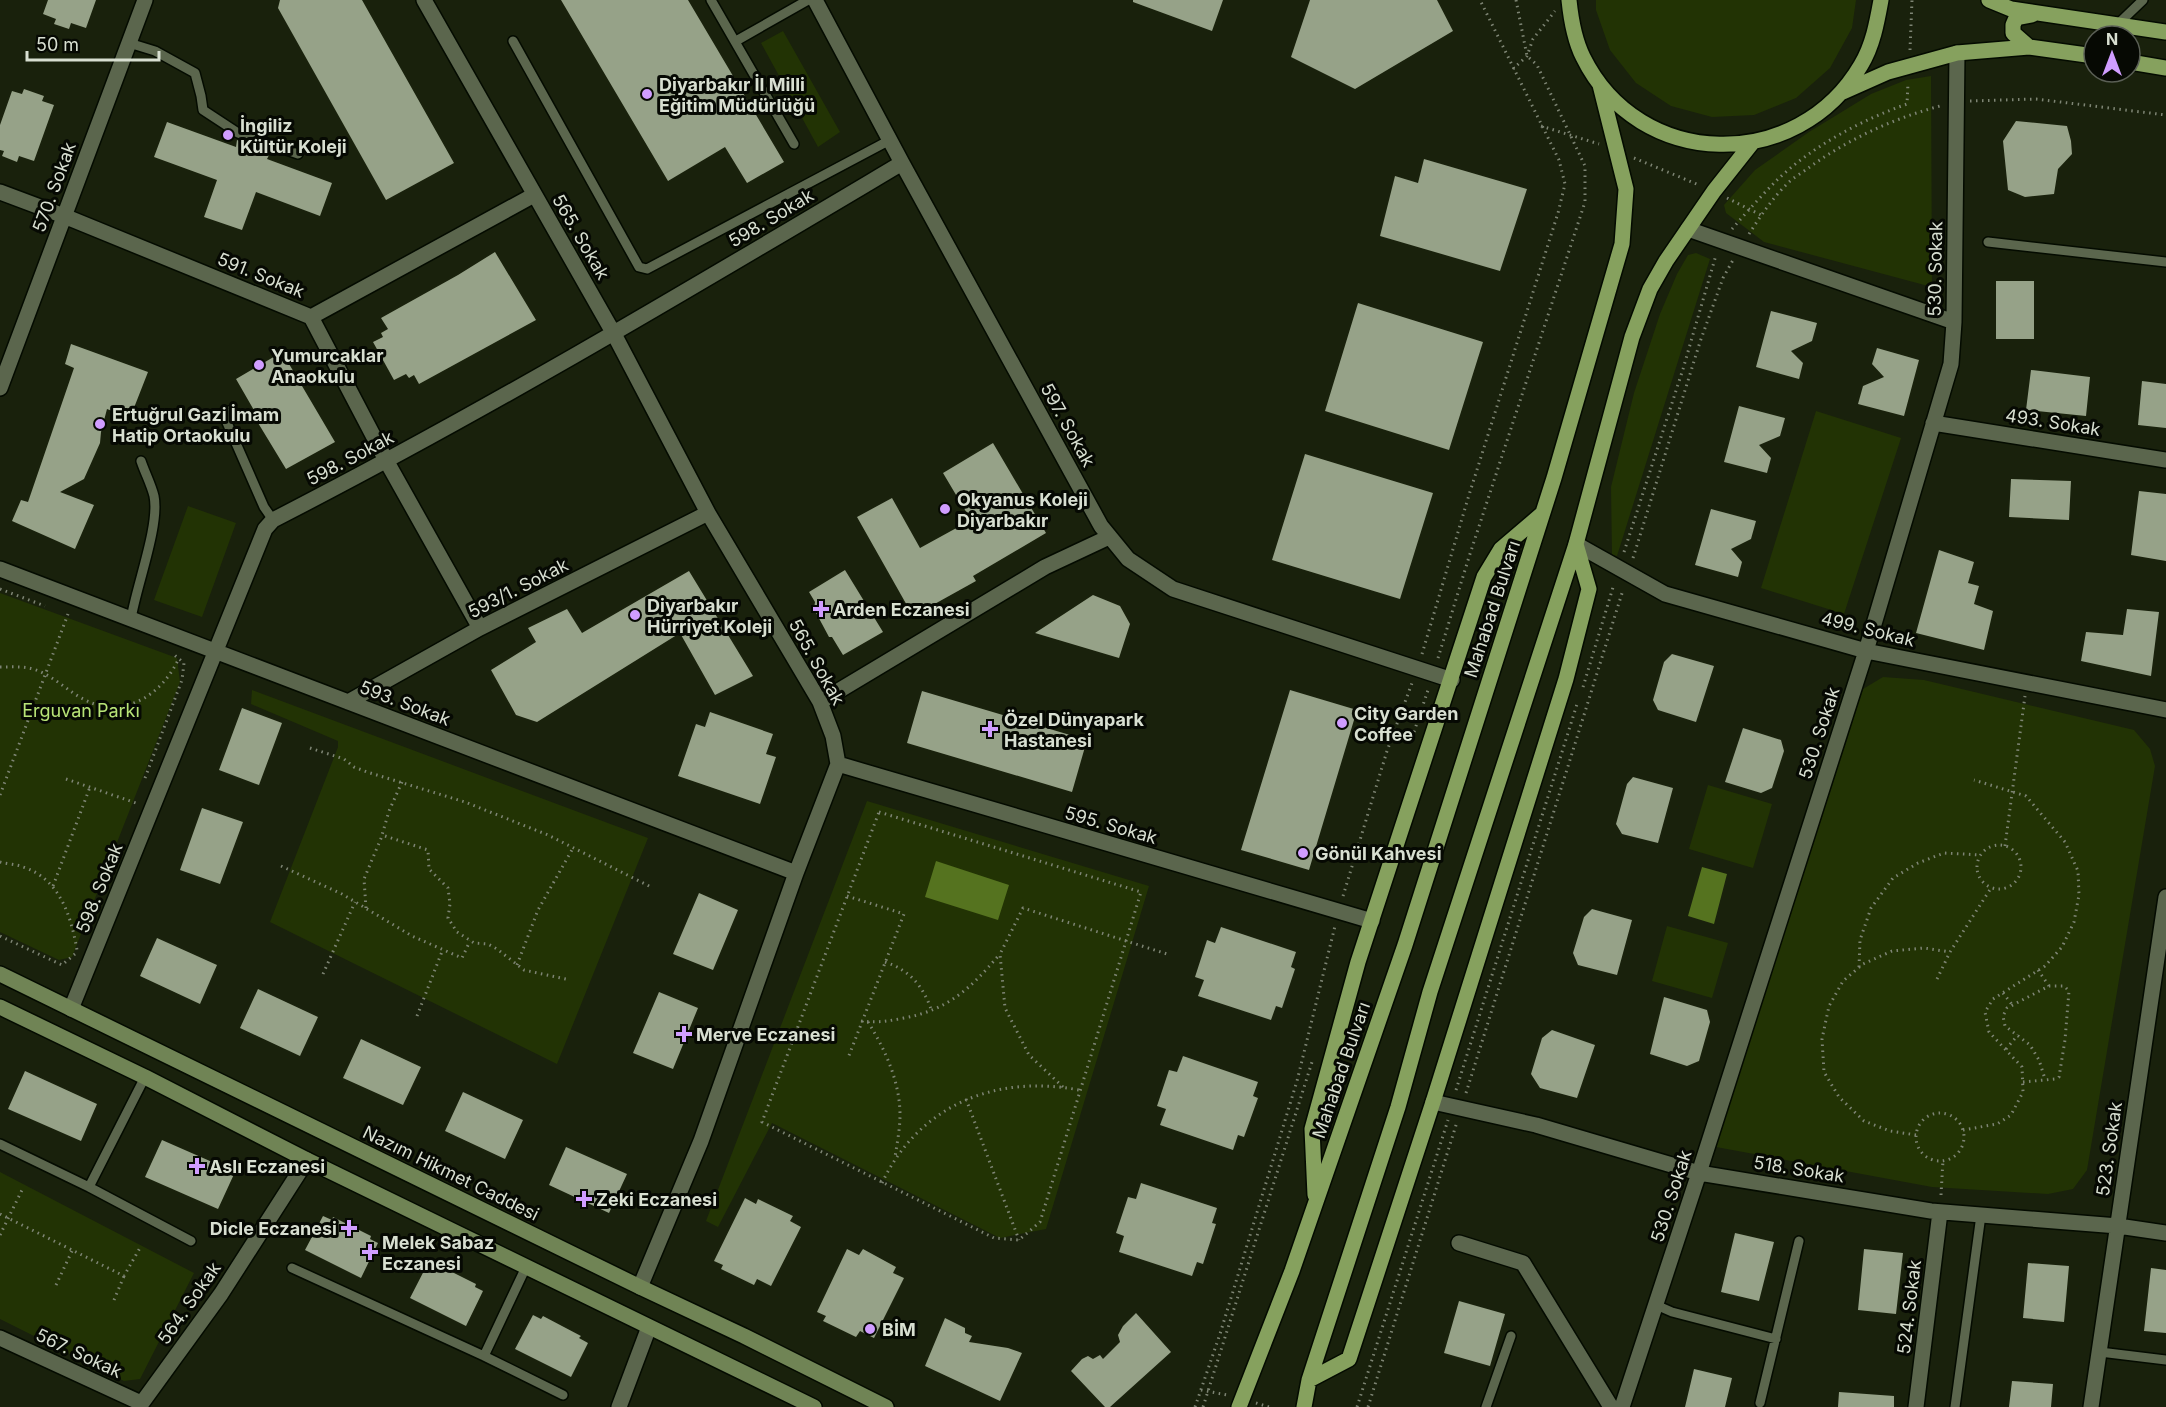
<svg xmlns="http://www.w3.org/2000/svg" width="2166" height="1407" font-family="Inter,sans-serif">
  <rect width="100%" height="100%" fill="#19210c"/>
  <path fill="#223304" d="M1596,0H1856L1852,28L1830,68L1796,98L1754,115L1712,117L1671,106L1636,83L1610,50L1596,10Z
    M783,31L840,132L818,147L761,43Z
    M1931,76L1932,287L1764,242L1726,213L1724,205L1755,170L1809,132L1871,94L1906,80Z
    M1696,253L1710,259L1617,556L1612,555L1611,487L1634,393L1660,314L1677,274L1688,255Z
    M1816,411L1901,438L1844,614L1761,588Z
    M188,506L236,523L202,617L154,600Z
    M0,593L177,658L180,682L72,957L59,960L0,932Z
    M1883,677L1924,680L2134,730L2150,749L2155,766L2087,1170L2073,1189L2048,1194L1932,1187L1716,1147L1863,689Z
    M252,690L648,838L557,1064L270,922L338,747V741L251,704Z
    M1708,785L1772,804L1753,868L1689,849Z
    M867,801L1149,886L1046,1229L1000,1238L772,1123L718,1227L706,1221Z
    M1667,926L1728,943L1712,998L1652,981Z
    M0,1172L194,1273L140,1379L124,1381L0,1319Z"/>
  <path fill="#55731f" d="M936,861L1009,885L998,920L925,897Z
    M1702,867L1727,874L1714,924L1688,916Z"/>
  <path fill="#96a288" d="M48,0H96L86,28L71,23L69,29L54,24L56,19L43,14Z
    M280,0H362L454,163L386,200L278,8Z
    M561,0H688L784,162L747,183L725,147L668,181Z
    M1133,0H1223L1212,31L1133,2Z
    M1310,0H1437L1453,31L1355,89L1291,57Z
    M24,89L44,96L42,101L54,105L34,161L19,156L17,162L2,156L4,151L0,150V125L12,91L22,94Z
    M2016,121L2067,126L2071,141L2072,154L2058,169L2054,194L2025,197L2008,190L2003,141Z
    M167,122L236,147L237,140L270,153L267,159L332,183L320,216L256,192L242,230L204,217L217,180L154,157Z
    M1424,159L1527,189L1500,271L1380,236L1395,176L1418,183Z
    M495,252L536,320L419,384L414,375L409,378L406,374L394,380L373,342L383,337L381,333L388,329L381,318L458,275Z
    M1996,281H2034V339H1996Z
    M1358,303L1483,342L1449,450L1325,411Z
    M1771,311L1817,323L1812,341L1791,351L1803,363L1799,379L1756,367Z
    M71,344L148,372L130,418L107,409L101,432L100,443L84,479L60,492L94,505L75,549L12,521L21,500L28,502L74,368L65,364Z
    M1877,348L1919,360L1904,416L1858,404L1863,386L1884,377L1872,364Z
    M282,352L335,442L286,469L252,413L255,412L236,379Z
    M2031,370L2090,377L2086,416L2026,410Z
    M2142,381L2166,384V428L2138,425Z
    M1739,406L1785,418L1780,436L1759,445L1771,458L1767,473L1724,462Z
    M993,443L1046,533L973,576L976,581L913,616L857,517L892,498L920,548L971,520L943,473Z
    M1305,454L1433,493L1400,599L1272,560Z
    M2011,479L2071,481L2069,520L2009,517Z
    M2139,491L2166,494V561L2131,555Z
    M1711,509L1756,521L1751,539L1731,549L1742,562L1738,577L1695,565Z
    M1939,550L1974,562L1968,583L1979,586L1974,604L1993,611L1984,650L1916,633Z
    M845,570L883,632L843,655L832,637H829L814,609L815,602L809,592Z
    M689,571L753,676L715,695L680,633L537,722L516,715L491,670L536,642L528,628L567,609L582,633Z
    M1093,595L1120,606L1130,624L1119,658L1035,633Z
    M2127,609L2159,612L2151,676L2081,661L2086,632L2123,635Z
    M1672,654L1714,666L1696,722L1658,710L1653,700L1664,662Z
    M1290,690L1357,710L1309,870L1241,850Z
    M922,691L1087,740L1072,792L907,743Z
    M242,708L282,723L259,785L219,770Z
    M710,712L773,734L766,754L776,757L760,804L678,776L696,724L705,727Z
    M1743,728L1781,740L1784,751L1772,788L1761,793L1725,782Z
    M1633,777L1673,788L1658,843L1622,834L1616,824L1627,784Z
    M202,808L243,822L220,884L180,870Z
    M699,893L738,910L713,970L673,954Z
    M1592,909L1632,920L1617,975L1578,965L1573,953L1584,917Z
    M1221,927L1296,952L1291,967L1295,969L1282,1008L1276,1006L1271,1020L1198,996L1204,980L1195,977L1207,940L1215,943Z
    M157,938L217,965L200,1004L140,976Z
    M258,989L318,1017L300,1056L240,1028Z
    M659,992L698,1008L673,1069L633,1053Z
    M1664,997L1707,1010L1710,1022L1699,1061L1687,1066L1650,1054Z
    M1552,1030L1595,1045L1577,1098L1540,1088L1531,1074L1542,1038Z
    M361,1039L421,1067L403,1105L343,1078Z
    M1183,1056L1258,1082L1253,1096L1258,1098L1244,1137L1238,1135L1233,1150L1160,1125L1166,1109L1157,1106L1169,1070L1177,1072Z
    M25,1071L97,1104L81,1141L8,1109Z
    M463,1092L523,1120L505,1159L445,1131Z
    M162,1140L235,1172L218,1209L145,1177Z
    M566,1147L627,1174L609,1213L549,1185Z
    M1141,1183L1217,1208L1212,1223L1216,1224L1203,1264L1197,1262L1192,1276L1119,1252L1124,1236L1116,1233L1128,1197L1136,1199Z
    M745,1198L756,1204L758,1199L793,1216L790,1221L801,1227L771,1286L757,1279L754,1285L721,1269L723,1265L714,1261Z
    M323,1216L332,1220L333,1217L371,1236L370,1239L378,1243L361,1278L305,1250Z
    M1735,1233L1774,1242L1759,1301L1721,1292Z
    M847,1249L859,1255L863,1249L896,1267L893,1273L904,1278L874,1338L860,1331L856,1337L823,1321L826,1316L817,1312Z
    M1864,1249L1903,1253L1896,1314L1858,1310Z
    M428,1263L436,1268L438,1265L476,1284L475,1287L483,1291L466,1326L410,1298Z
    M2028,1263L2069,1266L2064,1322L2023,1318Z
    M2151,1268L2166,1270V1333L2144,1331Z
    M1459,1301L1505,1314L1490,1366L1444,1353Z
    M1136,1313L1171,1352L1110,1407H1105L1071,1371L1082,1359L1088,1356L1093,1359L1100,1355L1103,1359L1120,1342L1118,1335L1123,1326Z
    M533,1315L541,1319L543,1316L581,1336L579,1338L588,1343L571,1377L515,1349Z
    M945,1318L965,1328V1333L972,1336L969,1342L1008,1348L1022,1353L1000,1401L925,1366Z
    M1694,1369L1732,1378L1725,1407H1685Z
    M2012,1381L2053,1384L2051,1407H2009Z
    M1839,1392L1894,1396V1407H1838Z"/>
  <g fill="none" stroke-linecap="round" stroke-linejoin="round">
    <g stroke="#040b00" stroke-width="12">
      <path id="lane" d="M711,0L794,144
        M2117,25L2143,0
        M513,41L639,267L647,269L890,140
        M736,41L808,0
        M129,43L155,51L195,73L201,96L203,110L238,133L298,154
        M1988,242L2166,262
        M229,411L225,418L264,507L273,520
        M131,619C136,587 160,525 154,496C151,484 145,473 141,461
        M0,1144L89,1187L191,1241
        M89,1187L145,1077
        M292,1268L484,1356L563,1395
        M1656,1305L1672,1312L1776,1339
        M2100,1352L2166,1360
        M484,1356L526,1267
        M1760,1403L1799,1241
        M1486,1407L1511,1336
        M1955,1407L1981,1215"/>
    </g>
    <g stroke="#040b00" stroke-width="18">
      <path id="street" d="M424,0L614,334L708,513L820,702L833,736L838,764L796,873L701,1141L640,1287
        M815,0L902,163L1101,526L1128,559L1173,589L1452,680
        M0,192L64,216L311,317L387,462L480,628
        M1688,229L1954,322
        M311,317L534,195
        M0,388L145,0
        M1933,423L2166,460
        M1576,544L1665,594L1866,651L2166,710
        M0,569L796,873
        M348,702L480,628L708,513
        M820,702L1045,567L1109,537
        M838,764L1372,921
        M71,1009L265,529L273,520C488,410 695,286 902,163
        M1433,1102L1536,1125L1699,1173L1931,1211L2118,1226L2166,1233
        M1459,1243L1523,1263L1611,1407
        M0,1338L141,1403
        M139,1407L221,1294L307,1160
        M619,1407L649,1327
        M1622,1407L1699,1173L1866,651L1951,364L1954,322L1957,53
        M1916,1407L1940,1212
        M2091,1407L2166,897"/>
    </g>
    <g stroke="#040b00" stroke-width="18">
      <path id="secondary" d="M0,974L640,1287L744,1336L886,1407
        M0,1007L145,1077L307,1160L814,1407"/>
    </g>
    <g stroke="#040b00" stroke-width="18">
      <path id="primary" d="M1569,0C1571,20 1574,39 1583,57C1639,171 1798,173 1861,65C1873,45 1877,22 1881,0
        M1989,0L2011,9L2166,32
        M2029,47L2013,33V25L2016,18L2032,15
        M2130,62L2166,68
        M1843,92L1888,72L1957,53L2029,47L2094,56
        M1315,1195L1312,1129L1358,962L1484,577L1501,549L1543,513
        M1309,1380L1349,1359L1433,1102L1566,679L1589,589L1576,544
        M1239,1407L1292,1271L1405,945L1554,478L1622,244L1626,189L1600,85
        M1304,1407L1309,1380L1398,1107L1430,992L1576,544L1632,337L1650,289L1666,261L1714,191L1752,143"/>
    </g>
    <path stroke="#7e8574" stroke-width="3" stroke-dasharray="1.5 4.5" stroke-linecap="butt" d="M1910,50L1912,0
      M1513,69L1527,56L1533,39L1555,11
      M1970,101L2036,99L2166,115
      M1541,126L1599,144
      M1634,158L1699,185
      M1727,198L1761,215
      M1732,229C1746,213 1761,196 1776,181C1811,147 1861,120 1907,104L1908,83
      M1749,234C1760,217 1771,200 1785,186C1791,179 1800,174 1807,169C1848,139 1892,119 1940,106
      M1624,552L1683,369L1716,255
      M1633,558L1700,342L1723,278L1733,260
      M0,589L45,606
      M1422,654L1469,495L1558,213L1565,184L1559,160L1480,0
      M1438,658L1469,557L1585,202V166L1537,65L1527,56L1516,0
      M0,667C11,667 22,666 33,669C53,675 67,691 85,700C124,720 163,694 179,658
      M1583,687L1614,584
      M1414,732L1429,687
      M310,748L344,759L354,767L367,772L465,802L548,835L653,888
      M145,778L182,680L184,663L172,653
      M66,779L136,803
      M402,782L389,811L382,835L428,850L429,869L448,888L450,904L448,918L457,932L474,943L488,944L497,949L524,970L570,980
      M0,795L68,614
      M879,812L1141,892L1040,1222L1019,1240L994,1238L762,1122Z
      M1977 867a22 22 0 1 1 44 0a22 22 0 1 1-44 0Z
      M2005,846L2025,696
      M0,862C7,864 16,864 23,867C60,879 71,916 77,950
      M281,866L342,894L412,936L462,958L470,941
      M53,886L90,787
      M847,896L904,914L848,1058
      M1343,896L1387,751L1412,683
      M366,908L364,879L382,836
      M0,936L62,965L75,954
      M885,962C910,970 924,987 932,1012
      M517,965L538,910L573,848
      M1859,967L1860,940L1871,908L1893,878L1918,863L1944,853L1981,855
      M2038,970L2049,986
      M323,974L355,902
      M1937,979L1950,952L1991,888
      M2003,993L2013,1006
      M417,1016L443,949
      M861,1021C876,1023 889,1021 904,1018C948,1010 971,988 999,955
      M868,1022C885,1049 900,1082 900,1115C900,1129 897,1144 895,1157
      M2006,1049L2018,1035
      M2023,1082L2055,1079L2059,1077L2065,1040L2069,991L2064,986H2049L2007,1008L2003,1016L2005,1026L2030,1045L2039,1060L2045,1079
      M1063,1087L1029,1055L1005,1008L1000,954L1023,908L1167,954
      M1456,1090L1578,701
      M1466,1093L1623,590
      M966,1099L1019,1240
      M1916 1137a24 24 0 1 1 48 0a24 24 0 1 1-48 0Z
      M1963,1130L1997,1124L2011,1115L2023,1092L2022,1067L1989,1032L1985,1012L1993,999L2045,966L2062,947L2074,922L2079,895L2078,871L2065,842L2026,796L1974,780
      M1916,1135L1890,1131L1864,1121L1839,1097L1824,1072L1822,1039L1829,1006L1843,981L1863,964L1892,951L1924,948L1950,952
      M882,1183C919,1105 996,1074 1079,1090
      M1941,1195L1943,1160
      M0,1214L124,1276L141,1246
      M0,1235L22,1190
      M56,1285L72,1251
      M114,1300L124,1276
      M1201,1390L1227,1395
      M1256,1403L1269,1407
      M1195,1407L1220,1334L1297,1081L1335,926
      M1203,1407L1312,1062
      M1357,1407L1448,1120
      M1368,1407L1457,1122"/>
    <use href="#lane" stroke="#5b664d" stroke-width="9"/>
    <use href="#street" stroke="#5b664d" stroke-width="15"/>
    <use href="#secondary" stroke="#708455" stroke-width="15"/>
    <use href="#primary" stroke="#86a15e" stroke-width="15"/>
  </g>
  <g fill="#d09dff" stroke="#060903" stroke-width="2">
    <circle cx="647" cy="94" r="6"/>
    <circle cx="228" cy="135" r="6"/>
    <circle cx="259" cy="365" r="6"/>
    <circle cx="100" cy="424" r="6"/>
    <circle cx="945" cy="509" r="6"/>
    <path d="M818 600h6v6h6v6h-6v6h-6v-6h-6v-6h6z"/>
    <circle cx="635" cy="615" r="6"/>
    <circle cx="1342" cy="723" r="6"/>
    <path d="M987 720h6v6h6v6h-6v6h-6v-6h-6v-6h6z"/>
    <circle cx="1303" cy="853" r="6"/>
    <path d="M681 1025h6v6h6v6h-6v6h-6v-6h-6v-6h6z"/>
    <path d="M194 1157h6v6h6v6h-6v6h-6v-6h-6v-6h6z"/>
    <path d="M581 1190h6v6h6v6h-6v6h-6v-6h-6v-6h6z"/>
    <path d="M346 1219h6v6h6v6h-6v6h-6v-6h-6v-6h6z"/>
    <path d="M367 1243h6v6h6v6h-6v6h-6v-6h-6v-6h6z"/>
    <circle cx="870" cy="1329" r="6"/>
  </g>
  <g text-anchor="middle" dominant-baseline="central" stroke-width="6" stroke-linejoin="round" paint-order="stroke">
    <g font-size="18" font-weight="bold" fill="#d8dfd1" stroke="#060903" text-anchor="start">
      <text x="659" y="84">Diyarbakır İl Milli<tspan x="659" dy="21">Eğitim Müdürlüğü</tspan></text>
      <text x="240" y="125">İngiliz<tspan x="240" dy="21">Kültür Koleji</tspan></text>
      <text x="271" y="355">Yumurcaklar<tspan x="271" dy="21">Anaokulu</tspan></text>
      <text x="112" y="414">Ertuğrul Gazi İmam<tspan x="112" dy="21">Hatip Ortaokulu</tspan></text>
      <text x="957" y="499">Okyanus Koleji<tspan x="957" dy="21">Diyarbakır</tspan></text>
      <text x="647" y="605">Diyarbakır<tspan x="647" dy="21">Hürriyet Koleji</tspan></text>
      <text x="833" y="609">Arden Eczanesi</text>
      <text x="1354" y="713">City Garden<tspan x="1354" dy="21">Coffee</tspan></text>
      <text x="1004" y="719">Özel Dünyapark<tspan x="1004" dy="21">Hastanesi</tspan></text>
      <text x="1315" y="853">Gönül Kahvesi</text>
      <text x="696" y="1034">Merve Eczanesi</text>
      <text x="209" y="1166">Aslı Eczanesi</text>
      <text x="596" y="1199">Zeki Eczanesi</text>
      <text x="337" y="1228" text-anchor="end">Dicle Eczanesi</text>
      <text x="382" y="1242">Melek Sabaz<tspan x="382" dy="21">Eczanesi</tspan></text>
      <text x="882" y="1329">BİM</text>
    </g>
    <g font-size="18" fill="#d8dfd1" stroke="#060903">
      <text transform="translate(54 187) rotate(-70)">570. Sokak</text>
      <text transform="translate(771 218) rotate(-31)">598. Sokak</text>
      <text transform="translate(581 237) rotate(60)">565. Sokak</text>
      <text transform="translate(1935 269) rotate(-89)">530. Sokak</text>
      <text transform="translate(261 275) rotate(22)">591. Sokak</text>
      <text transform="translate(2053 422) rotate(9)">493. Sokak</text>
      <text transform="translate(1068 425) rotate(61)">597. Sokak</text>
      <text transform="translate(350 458) rotate(-28)">598. Sokak</text>
      <text transform="translate(518 588) rotate(-27)">593/1. Sokak</text>
      <text transform="translate(1492 609) rotate(-72)">Mahabad Bulvarı</text>
      <text transform="translate(1868 629) rotate(14)">499. Sokak</text>
      <text transform="translate(817 662) rotate(61)">565. Sokak</text>
      <text transform="translate(405 703) rotate(21)">593. Sokak</text>
      <text transform="translate(1819 733) rotate(-72)">530. Sokak</text>
      <text transform="translate(1111 825) rotate(16)">595. Sokak</text>
      <text transform="translate(99 888) rotate(-68)">598. Sokak</text>
      <text transform="translate(1341 1070) rotate(-71)">Mahabad Bulvarı</text>
      <text transform="translate(2109 1149) rotate(-82)">523. Sokak</text>
      <text transform="translate(1799 1169) rotate(9)">518. Sokak</text>
      <text transform="translate(451 1173) rotate(26)">Nazım Hikmet Caddesi</text>
      <text transform="translate(1671 1196) rotate(-72)">530. Sokak</text>
      <text transform="translate(189 1303) rotate(-55)">564. Sokak</text>
      <text transform="translate(1909 1307) rotate(-83)">524. Sokak</text>
      <text transform="translate(79 1353) rotate(25)">567. Sokak</text>
    </g>
    <g font-size="18" fill="#b8e477" stroke="#060903">
      <text x="81" y="710">Erguvan Parkı</text>
    </g>
  </g>
  <g transform="translate(2112 54)"><circle r="28" fill="#060903" stroke="#5a5f55" stroke-width="1.5"/>
  <path d="M0-4.5L10 22L0 15L-10 22Z" fill="#d09dff"/>
  <text y="-9" font-size="16" font-weight="bold" text-anchor="middle" fill="#d8dfd1">N</text>
  </g>
  <path d="M27 51v9h132v-9" fill="none" stroke="#d8dfd1" stroke-width="3"/>
  <text x="36" y="51" font-size="18" fill="#d8dfd1" stroke="#060903" stroke-width="4.5" paint-order="stroke">50 m</text>
</svg>
